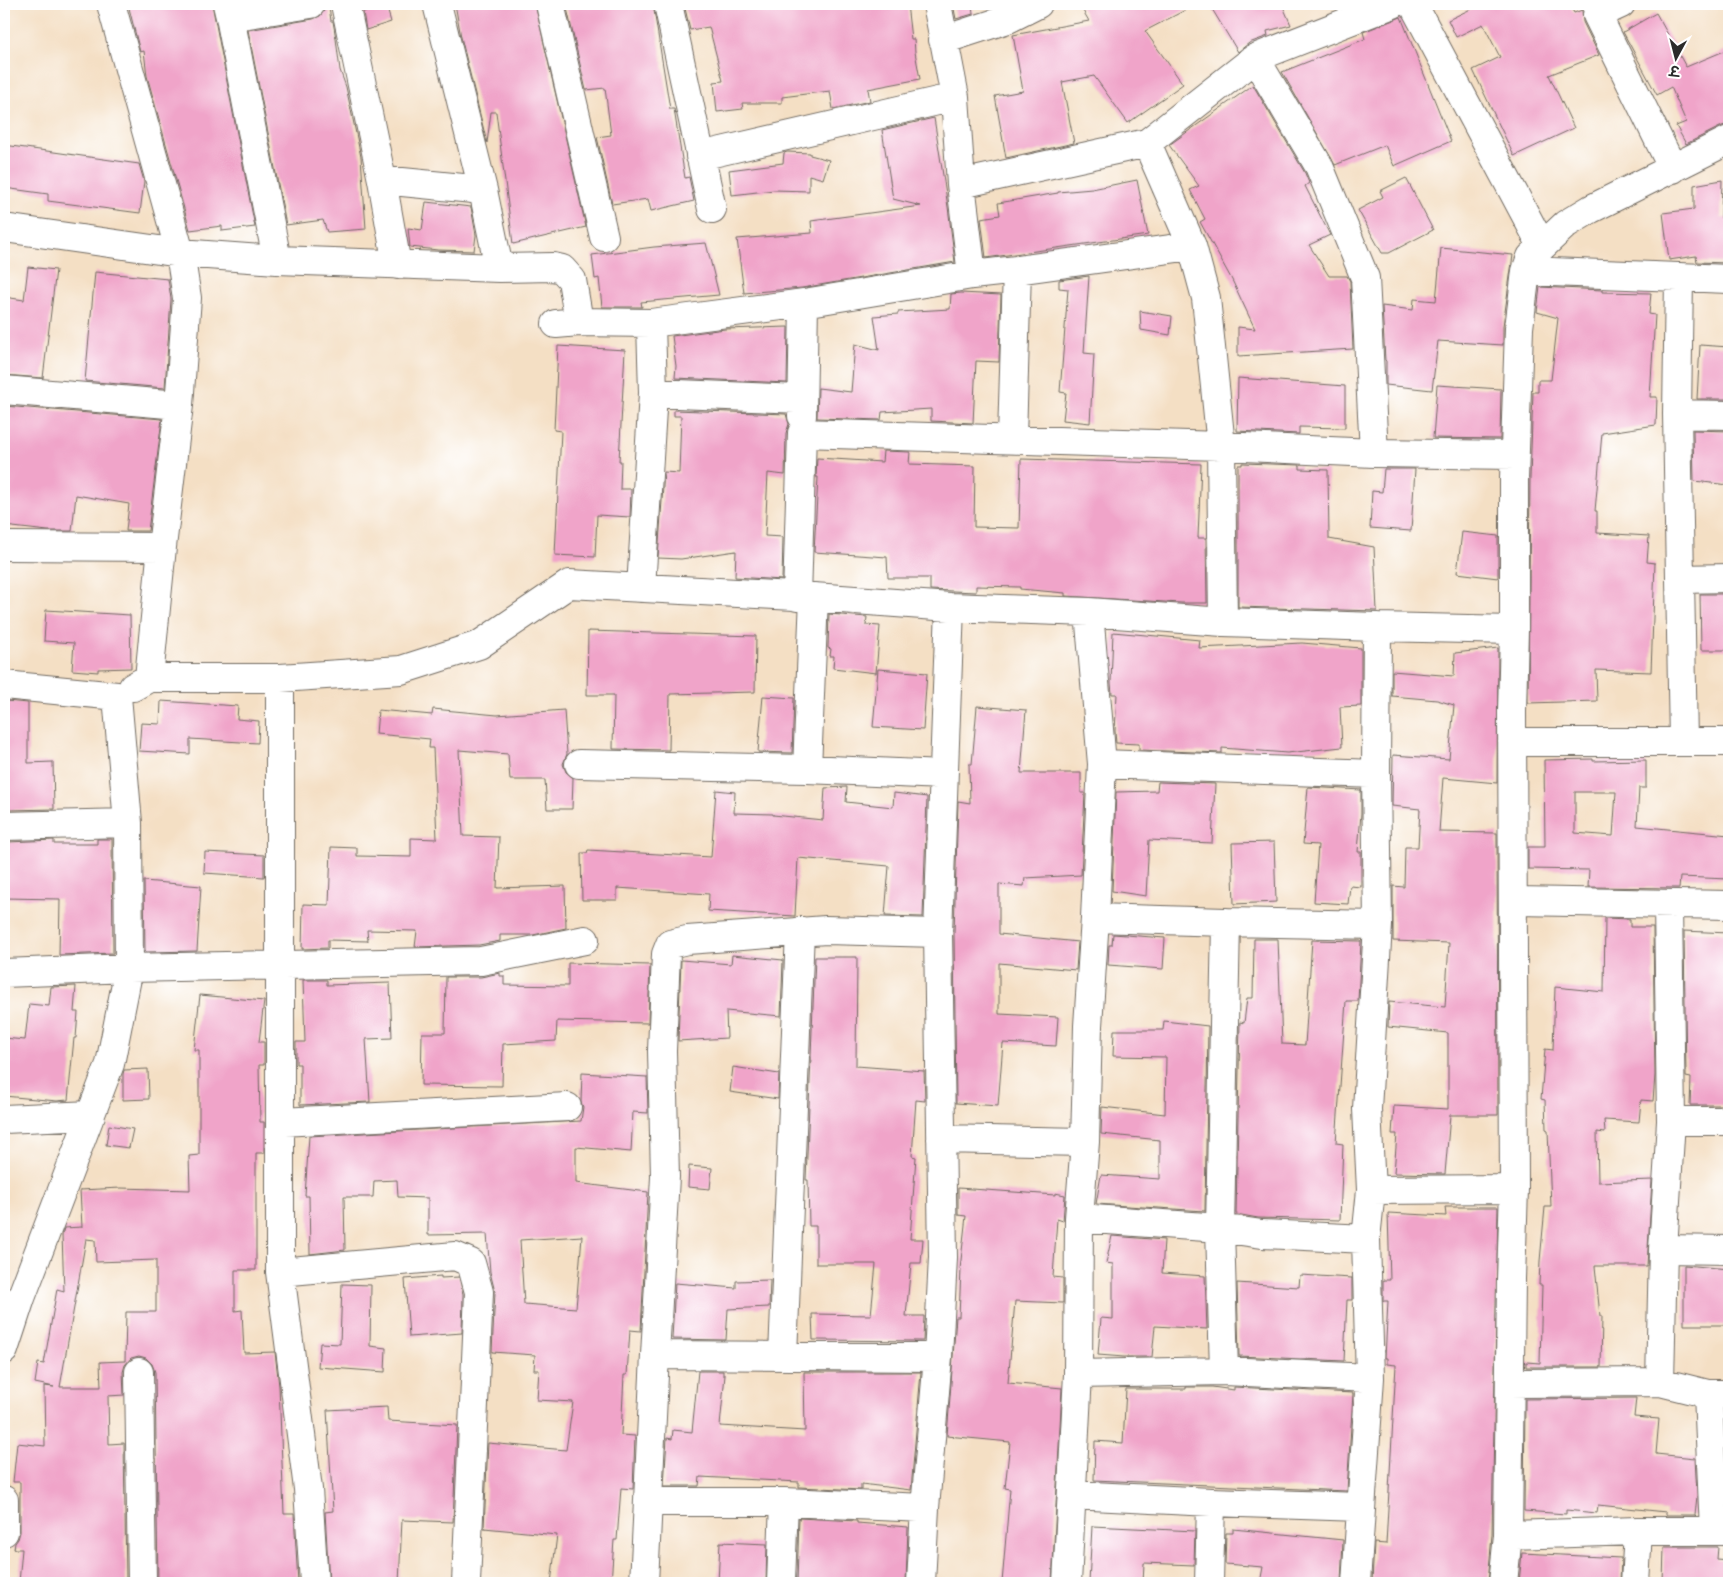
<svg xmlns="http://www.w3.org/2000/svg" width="1733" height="1587" font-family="Itim,'Playpen Sans Deva',sans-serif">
  <rect width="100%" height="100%" fill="#fff"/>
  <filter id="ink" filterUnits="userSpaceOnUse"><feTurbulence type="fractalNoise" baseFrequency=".02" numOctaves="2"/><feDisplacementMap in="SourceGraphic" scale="10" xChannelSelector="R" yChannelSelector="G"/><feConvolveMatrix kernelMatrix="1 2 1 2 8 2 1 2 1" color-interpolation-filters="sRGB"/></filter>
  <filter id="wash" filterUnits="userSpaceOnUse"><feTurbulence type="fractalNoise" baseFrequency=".0096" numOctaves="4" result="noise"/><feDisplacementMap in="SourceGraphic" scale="20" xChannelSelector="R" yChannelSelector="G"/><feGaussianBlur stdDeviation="1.12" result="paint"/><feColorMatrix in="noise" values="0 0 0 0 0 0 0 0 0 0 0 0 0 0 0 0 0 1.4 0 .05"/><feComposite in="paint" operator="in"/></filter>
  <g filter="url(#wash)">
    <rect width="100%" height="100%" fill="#f4dfc4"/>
    <g id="blocks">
      <path fill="#f0a4c9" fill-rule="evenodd" d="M128,4H212L255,227L222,231V226L190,230L147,76L144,51L140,52Z
        M455,4H535L586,227L513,244L496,112H491L487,143L461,37Z
        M566,4H653L670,109H674L685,178L689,177L694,201L651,211L648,199L612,204L597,137L611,135L605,88L586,90Z
        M684,4H907L911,39H914L915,52L920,79L868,89L870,101L833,109L830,91L782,97V103H742L743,109L717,112L714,82L723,81L709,27L690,30Z
        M953,4H972L973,14L956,19Z
        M1079,4H1197L1145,31L1183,84L1128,123L1094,76L1062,82L1074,143L1006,158L995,96L1023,91L1013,35L1089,21Z
        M1209,4H1282L1291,25L1267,31L1268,36L1249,43L1238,52Z
        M1473,4H1569L1574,13L1582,10L1583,22L1599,55L1549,75L1574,128L1514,156L1473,70L1500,57L1483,24L1456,37L1448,20L1475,7Z
        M386,5L391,22L366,30L363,12Z
        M329,7L331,21H333L336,39L340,70L346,87L361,157L366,229L327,232L323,220L286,225L248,30L313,19L320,16L326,8Z
        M1656,13L1686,67L1729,49V124L1722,126L1686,144L1676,126L1686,122L1671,87L1657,95L1623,32Z
        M1401,17L1451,141L1394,166L1385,145L1335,165L1282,72L1365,39L1363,32Z
        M1253,85L1305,173L1309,183L1305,186L1330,235L1309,245L1329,276H1347L1350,281L1353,349L1238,356V327L1255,329L1232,280L1200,222L1205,219L1190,190L1199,186L1169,145Z
        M934,118L948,207L955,262L802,288L744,293L737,239L812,233L811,221L921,206L893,199L882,130Z
        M4,145L139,164L144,181L140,213L48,201V194L4,188Z
        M787,152L810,153V155L829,160L823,179L809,175V191L774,190L732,195L729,170L783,163L784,153Z
        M1406,178L1433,230L1389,253H1382L1358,210L1383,197L1380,191Z
        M1137,180L1148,235L986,258L981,218L1000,215L998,203L1058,193V192L1092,189Z
        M1722,180L1721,218H1729V263L1697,262L1696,256L1669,260L1663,213L1694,209V185Z
        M426,202L471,207L476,235L474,251L438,250L410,247L408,228L422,230Z
        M706,243L719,295L641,302L642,307H602L599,278L595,279L592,255L654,247Z
        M1441,248L1513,255L1503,326V345L1438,341L1432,390L1386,385V361L1385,360L1382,306L1413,310L1414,299L1436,301Z
        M28,267L56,270L43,378L4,375V297L24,300Z
        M95,272L168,279L171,299L165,388L85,381Z
        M1089,276L1084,353L1094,354L1090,423L1063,420L1066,393L1060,392L1068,289L1059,288V280Z
        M1540,287L1602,290V292L1651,293L1649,314L1655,315L1650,397H1657L1656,425L1602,433L1595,511H1597V533L1649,536L1647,562L1655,563L1651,672L1596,670L1597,701L1528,703L1530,479L1533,392H1538V380H1551L1558,318L1537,312Z
        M961,293L1001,295L999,362L976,361L973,423L931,421V409L882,412L881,420L817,418L818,388L851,392L855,344L879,350L874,316L898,314V312L950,309L951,294Z
        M1140,311L1172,316L1170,335L1141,330Z
        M788,327L787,383L675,378L676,366L672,336L725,329Z
        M1700,345L1729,347V399H1697Z
        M558,346L625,350L619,461H621L620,489H631L630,517L597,515L595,557L555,555L561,431L554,430Z
        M1238,378L1345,386V428L1299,427V434L1237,431Z
        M1437,385L1501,389L1500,439L1433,438Z
        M4,406L162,419L148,531H126L129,504L76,495L72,531H48L4,526Z
        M674,410L786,414L789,424L786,433L785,475L768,473L765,536L783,537L782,580L735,577L736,551L681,559L658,558L664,472L679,473L681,416H674Z
        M1693,430L1729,431V485L1694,481Z
        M883,451L910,452L909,464L975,466L974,527L1019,528L1021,459L1201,464L1198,538H1206L1207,603H1181L1065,596V593L1020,589V587L976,586V592L930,590V578H888L887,557L814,552L818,477H816L817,458L882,462Z
        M1242,463L1300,465V469L1328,470L1329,539L1374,547L1377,611L1238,607V465H1242Z
        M1384,469H1415L1411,531L1370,528L1372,491L1382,492Z
        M1462,532L1498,536V578L1457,573Z
        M1700,594H1729V650H1701Z
        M46,610L130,615L131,668L98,669V672L72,670L74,643L44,641Z
        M829,614L867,617L866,625L880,626L876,673L833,668L834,656H830L831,649L828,648Z
        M588,631L756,636L755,692L670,694L669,750L613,749L614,695H587Z
        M1113,632L1200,640L1199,648L1302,643L1361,648V706L1340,707L1342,747L1287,753L1222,748V753L1139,750V744L1116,743L1115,731L1117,694H1112L1111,683Z
        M1498,648L1497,783L1443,778L1439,832L1497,833L1498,1115H1450L1445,1174L1394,1173L1397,1134H1392L1394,1106L1448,1109V1033L1388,1027L1389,1002L1445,1007L1449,943L1393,941V886L1404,887L1405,847H1418L1420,809L1392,806L1393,755L1449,759L1454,705L1437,700L1392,696V671L1454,676L1455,653Z
        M878,669L927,673L923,730L873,727Z
        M763,696L794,698L792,753L758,752Z
        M5,701L28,703V763L53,762L54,809L8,810L7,759H5Z
        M161,701L238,706L237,719L259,721L258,743L190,739V754L139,751L141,723L160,724Z
        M977,706L1026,710L1021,773H1081V793H1085L1081,875L1025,878L1024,886L999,884V934L1078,942L1076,970L999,963V1014L1058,1017L1056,1046L1003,1043L998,1106L956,1103L954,933L958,801L970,803L969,764H972Z
        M433,709L497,715L564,710L567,754L563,764L566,772L573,778L572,809H547L545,780H510L508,754L459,750L463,836L499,837L497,888L565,886L566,928L533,935H500V941L479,945L415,947L417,931L367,930L368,941L328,940V948L302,949L303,904L329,905L331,847L357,848V856L411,857V838L437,839L433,748H429L430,739L376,734L378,710L432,715Z
        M1593,759V761L1646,760V788H1639L1637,826L1729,835V879L1680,877L1679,888L1588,887L1589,870L1528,869V847H1545L1544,760ZM1575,792H1616L1613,836L1575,833Z
        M1158,782L1215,784L1212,843L1149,840L1146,896L1112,891L1116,792L1157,791Z
        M847,787L846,802L893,807L894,793L927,797L923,917L885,916L889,866L798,858L795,916L708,911L709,894L617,888V900H582L581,853H587L588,850L711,857L716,790L735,792L734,813L773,814V815L823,820L825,788Z
        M1308,787L1361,790V813L1358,852H1361V887L1350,886L1348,904L1314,902L1318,845L1303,844Z
        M97,839H112L113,953L59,955L60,899L4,898V843H8V842L54,840V844H97Z
        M1274,842L1276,902L1234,904L1232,843Z
        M205,852L264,855V877L204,873Z
        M144,881L201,886L197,951L145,952Z
        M1605,918L1630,919V927H1653L1655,1075L1653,1101L1641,1100L1639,1122L1604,1120L1605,1133L1597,1132L1598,1182L1652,1180L1647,1266H1595L1600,1316H1602L1601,1367H1526V1362L1540,1363L1542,1285H1539L1540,1261L1545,1207H1551L1548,1130L1546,1129L1545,1100L1541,1099L1545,1049L1553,1050L1555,987L1604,992Z
        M1684,931L1729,933V1105H1690L1691,1078L1686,1077Z
        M1113,934L1165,938L1163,969L1108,965L1109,945H1112Z
        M1254,939H1278L1282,1044L1305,1045L1312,940L1361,941L1358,1001H1346L1336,1143L1343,1144L1340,1220L1258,1218L1236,1214L1240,1022L1244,1023L1247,998H1253Z
        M732,955L783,960L781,1016L726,1011L727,1038L678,1041L681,960L731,964Z
        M815,957H857L856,1066L924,1071L925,1101L916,1100L912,1156L916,1157L910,1239H923L921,1263H911L906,1316H924L923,1341L813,1340L812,1314L871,1315L876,1264H816V1226H809L808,1180H806Z
        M568,963L650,965L648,1023L557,1021L556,1041L503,1044L502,1086L421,1085L422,1033H445L446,977H481L500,973V976H504V985L568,986Z
        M303,980H327V985L390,983L392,1038L366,1039L370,1102L300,1105V1064H296V1042H305Z
        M76,986L74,1012H78L76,1038H74L68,1100L57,1101L4,1096V1038L25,1040L29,1004L49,1006L51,987Z
        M200,995L264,1001L259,1042H264V1065H259L260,1122H264V1153H256V1270H235V1311L242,1310L244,1353L275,1352L279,1386L284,1514H294L298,1583H158L155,1372L152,1364L146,1358L139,1356L131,1358L125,1365L123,1372L124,1395L108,1396L109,1444L124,1443L126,1583H19L22,1549H14L15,1543L18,1539L20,1532V1482H13L17,1443L45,1446L44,1386L54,1387L35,1383L38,1363L44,1364L57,1289L64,1291L62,1235L64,1228L82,1227L80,1190L121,1188L190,1190L189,1156L199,1155V1050H194ZM86,1239L95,1240L96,1262L156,1260V1312H126L125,1361L100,1362L101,1387H60Z
        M1164,1021L1208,1026L1205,1211L1096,1204L1101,1175L1160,1179V1140L1101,1134L1102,1107L1165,1114L1166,1057L1113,1056L1114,1030H1163Z
        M733,1067L779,1074L778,1099L730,1092Z
        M148,1069L149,1099L123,1100V1074L124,1070Z
        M582,1073L647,1077L648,1113L633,1112L631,1152L576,1147V1183L648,1192L641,1331L630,1330L627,1375H624L621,1435L635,1436L633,1489L621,1488L617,1540H614L611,1583H551L557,1535L484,1528L488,1443L566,1450L573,1402L537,1400L539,1370H534L535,1355L492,1352L495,1292L490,1272L487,1234L428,1235V1198L398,1197L397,1180L374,1181L373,1197H344L345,1250L310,1254L309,1196H305L309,1136L581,1121L583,1107L581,1102ZM582,1236L576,1308L524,1304L520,1240Z
        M109,1125L133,1129L129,1148L106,1145Z
        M689,1166L712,1168L710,1189L688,1187Z
        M958,1188L1055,1195V1193L1065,1195L1063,1221L1057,1219L1053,1277L1063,1278V1303L1015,1301L1008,1383L1062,1388L1052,1583H1002L1010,1489L1005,1488L1010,1442L947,1436L956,1317H959L961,1269H960L966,1216L958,1215Z
        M1445,1207H1498L1492,1534L1488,1583H1372L1374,1543L1386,1544L1396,1365L1387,1364V1358H1385L1388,1301H1383V1280H1390L1388,1213L1446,1216Z
        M1112,1236L1164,1240L1162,1273L1205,1276L1207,1329L1155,1326L1152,1357H1124L1098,1355L1101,1318L1113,1319V1264L1106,1263Z
        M1684,1265L1729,1269V1325H1684Z
        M1300,1275L1352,1278V1300H1347L1344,1361L1239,1356L1237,1283L1299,1287Z
        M441,1276V1278L459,1277L463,1294L462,1333L409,1337L405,1279Z
        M770,1280L769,1307L728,1309L726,1340L672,1339L675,1283L736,1288V1281Z
        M342,1284L371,1285L370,1346L386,1348L385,1372L318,1367L320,1343L340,1344Z
        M698,1371H723V1375H725L720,1426L805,1431L804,1372H921L911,1490L861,1484V1490L799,1487V1482L700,1477L699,1486H664L667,1438L672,1439L673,1430L692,1432Z
        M1186,1387H1212L1234,1390V1387L1353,1393L1347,1491L1094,1480L1095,1441L1123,1443L1126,1389H1186Z
        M1636,1398L1634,1417L1659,1419L1656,1454L1695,1458L1697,1496L1695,1515H1666V1512L1598,1505L1597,1513L1566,1510V1514L1524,1511L1525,1399Z
        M387,1407L388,1421L457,1425L453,1522L402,1520L399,1583H329L325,1512L333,1511L327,1410Z
        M799,1518L857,1521V1523L908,1527L906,1583H797Z
        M1092,1526L1195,1531L1194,1565L1144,1563L1143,1583H1089Z
        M1233,1529L1343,1540L1341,1583H1260L1263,1567L1225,1564L1226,1533H1233Z
        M720,1542L767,1544L766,1583H718Z
        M1664,1547H1718L1717,1559L1729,1560V1583H1663Z
        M1522,1553L1621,1558L1620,1583H1519Z"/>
    </g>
  </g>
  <g filter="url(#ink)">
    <use href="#blocks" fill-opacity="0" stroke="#716a61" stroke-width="1"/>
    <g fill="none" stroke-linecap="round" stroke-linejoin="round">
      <g stroke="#716a61" stroke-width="30">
        <path id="minor" d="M227,4L230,17L311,4
          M345,4L382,180L483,190L499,268
          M437,4L483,190
          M550,4L604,237
          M668,4L712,209
          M937,4L955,97L961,184L1147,143
          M1413,4L1542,246
          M1621,4L1597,15L1673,169
          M230,17L277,260
          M943,40L1008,19L1038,4
          M700,156L955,97
          M382,180L397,265
          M961,184L972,275
          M4,228L180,253L277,260L499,268L553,267L562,269L572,280L579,322
          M1526,271L1729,279
          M1679,277L1677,414L1683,742
          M556,324L579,322L651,323L804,303L972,275L1017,270L1192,246
          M4,390L179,405L187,298L180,253L111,4
          M653,393L802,399
          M1677,414L1729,415
          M802,416L804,303
          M1012,438L1017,270
          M1374,453L1365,278L1319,166L1255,58L1393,4
          M4,546L162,547
          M1680,579L1729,578
          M641,588L653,393L651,323
          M797,597L802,433L1221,446L1374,453L1515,455
          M1089,612L1223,622L1377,627
          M1223,622L1221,446L1206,298L1192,246L1147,143L1255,58
          M149,678H280L401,670L479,645L569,584L814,597L950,607L1089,612L1102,764L1095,918L1088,1026L1085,1142L1079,1218L1078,1374L1067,1583
          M4,685L117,696L128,823L129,968L110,1064L21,1298L4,1350
          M133,687L149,678L162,547L179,405
          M1512,742H1729
          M579,764L807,769L943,775
          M1102,764L1376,774
          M807,769L814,597
          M4,826L128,823
          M1513,901L1729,905
          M1095,918L1226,922
          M4,973L129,968L481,961L585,940
          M4,1119L91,1115
          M1671,1121H1729
          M281,1122L567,1107
          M941,1139L1085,1142
          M1371,1190L1514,1189
          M1079,1218L1220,1228L1224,1371
          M1366,1239L1262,1234L1220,1228L1226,922L1378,925
          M1663,1249L1671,1121L1668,904
          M280,1272V678
          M655,1355L938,1357
          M783,1356L800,931
          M139,1372L142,1583
          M1078,1374L1224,1371L1370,1378
          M1660,1382L1663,1249L1729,1250
          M1510,1383L1660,1382L1708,1394H1729
          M1708,1394L1714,1531
          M1072,1495L1211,1502L1360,1507
          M4,1500V1532
          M649,1502H784L925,1508
          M1638,1531H1729
          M1508,1535L1638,1531L1635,1583
          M314,1583L308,1489L280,1272L455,1256L471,1263L479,1292L466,1583
          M644,1583L655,1355L665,1177L662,1051L666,954L670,944L687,940L826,930L938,933
          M781,1583L784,1502
          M921,1583L925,1508L938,1357L943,1257L938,933L950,607
          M1209,1583L1211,1502
          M1356,1583L1370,1378L1366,1239L1371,1190L1367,1109L1378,925L1376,774L1377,627L1514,630
          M1503,1583L1508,1535L1511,1279L1514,1189L1512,712L1514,630V479L1519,328L1526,271L1531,257L1566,224L1591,209L1729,140"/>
      </g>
      <use href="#minor" stroke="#fff" stroke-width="28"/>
    </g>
  </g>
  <rect width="1733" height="1587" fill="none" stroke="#fff" stroke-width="20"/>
  <g transform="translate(1676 58) rotate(187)" stroke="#ffffff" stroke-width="4" paint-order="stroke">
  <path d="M0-4L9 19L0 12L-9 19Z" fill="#2b2b2b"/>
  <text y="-8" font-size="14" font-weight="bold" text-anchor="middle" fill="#2b2b2b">उ</text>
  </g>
</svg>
